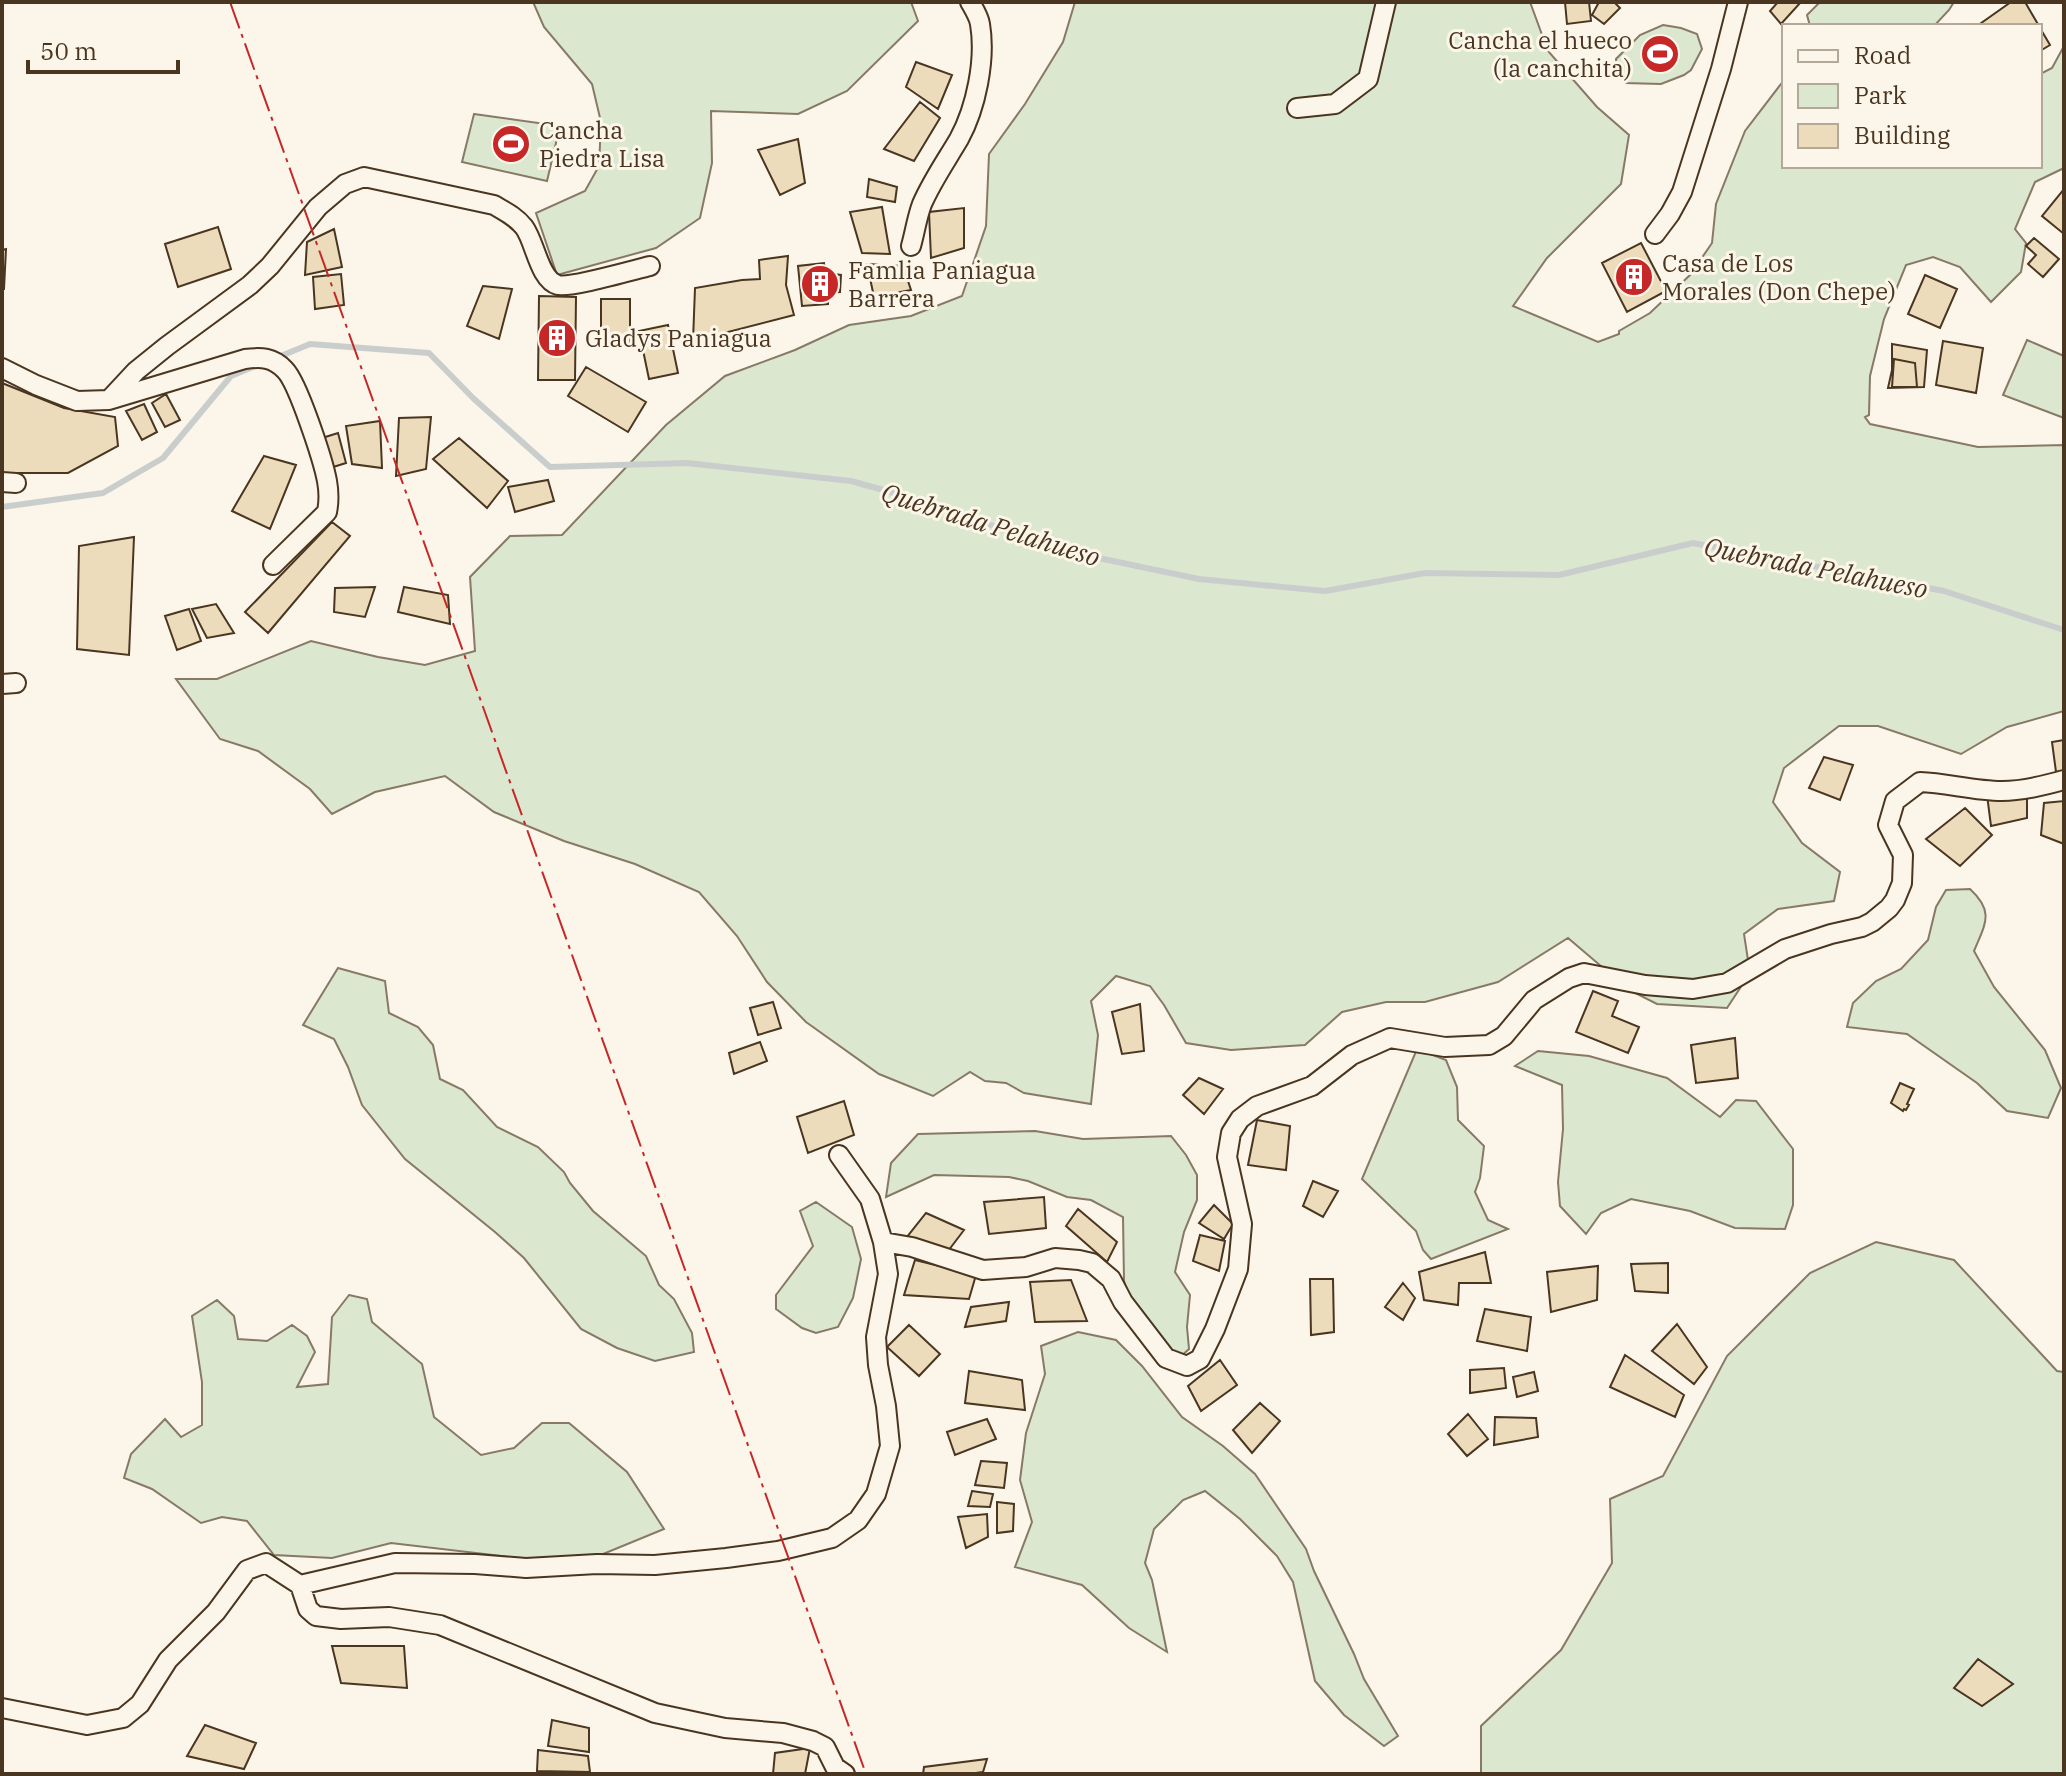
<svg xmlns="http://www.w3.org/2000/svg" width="2066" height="1776" font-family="'IBM Plex Serif',serif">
  <rect width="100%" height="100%" fill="#fbf6e9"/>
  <path fill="#dce7d0" stroke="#887966" stroke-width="2" d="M533,2H911L918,21L847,91L798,114L711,111L712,163L700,218L656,248L557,275L536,213L585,191L599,166L601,122L592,84L544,27Z
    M1075,2H1530L1548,51L1597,107L1629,135L1621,184L1547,258L1513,306L1598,342L1619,334V331L1650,313L1690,275L1712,243L1716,204L1745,131L1784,80V166H2040V74L2052,68L2064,46V168L2035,182L2015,229L2026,243L2021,272L1991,302L1960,267L1933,257L1906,265L1884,319L1870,376L1869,415L1865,417L1870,424L1978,447L2064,445V711L2007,727L1961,754L1878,726H1839L1784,768L1773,802L1802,843L1840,872L1834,901L1778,909L1744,934L1750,973L1727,1008L1657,1004L1629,990L1568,938L1498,982L1425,1002H1386L1342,1012L1305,1045L1231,1050L1186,1043L1164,1005L1150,986L1116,976L1091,1001L1098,1035L1091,1104L1024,1093L1006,1083L985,1081L970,1072L933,1096L879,1074L806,1022L767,982L737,936L699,892L635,864L564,841L494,812L445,776L375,792L332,814L310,789L258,751L220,739L176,679H217L311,641L378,657L425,665L475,651L470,577L510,536L562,535L666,425L725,376L795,350L849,325L911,316L962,296L986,226L989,154L1025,104L1063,42Z
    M1820,2H1954L1949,10L1934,26H1810L1807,15Z
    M1663,25L1681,28L1697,34L1702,49L1691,70L1684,75L1661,84L1625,83L1617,73L1616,59L1640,35Z
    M474,114L560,126L547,181L462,162Z
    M2027,340L2064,356V418L2003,395Z
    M1970,889C1995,912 1985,924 1974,951L1994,987L2045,1050L2061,1088L2048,1118L2007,1111L1977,1083L1907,1034L1847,1027L1853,1003L1876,981L1901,969L1928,940L1936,907L1946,890Z
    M338,968L385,981L389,1013L418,1027L433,1045L440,1079L463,1090L497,1127L538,1147L564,1172L570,1183L593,1211L646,1256L659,1285L674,1299L692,1333L694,1352L655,1361L617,1348L581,1329L524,1258L495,1232L405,1159L362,1105L348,1067L334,1039L303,1025Z
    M1417,1049L1446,1060L1457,1087L1458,1120L1484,1146L1480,1178L1475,1192L1488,1220L1508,1229L1431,1259L1423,1250L1416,1231L1362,1179Z
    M1538,1051L1589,1056L1667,1078L1720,1117L1736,1100L1756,1101L1793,1149V1205L1785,1229L1735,1228L1690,1211L1631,1199L1601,1213L1586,1234L1560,1206L1558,1182L1563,1129L1562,1085L1515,1066Z
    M1035,1131L1083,1139L1171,1136L1186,1155L1197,1175V1200L1184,1232L1175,1272L1190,1295L1187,1327L1189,1349L1179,1358L1139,1323L1124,1281L1123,1217L1091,1200L1067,1197L1028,1181L1009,1177L934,1175L886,1197L891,1163L918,1134Z
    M816,1202L852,1227L861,1259L853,1298L838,1327L816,1333L802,1328L776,1309V1295L813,1246L800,1211Z
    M1876,1242L1954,1260L2057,1371L2064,1372V1774H1481V1726L1561,1650L1612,1563L1610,1499L1663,1476L1727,1356L1810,1273Z
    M349,1295L367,1299L372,1322L422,1364L434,1417L481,1455L514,1448L542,1423H569L627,1472L664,1529L591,1559L553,1562L391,1543L332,1558L274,1555L247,1521L222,1517L201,1523L152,1489L124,1478L131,1454L165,1419L181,1437L202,1425V1382L192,1316L217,1300L234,1316L238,1339L267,1341L292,1325L307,1336L315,1352L297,1387L328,1384L332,1317Z
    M1078,1332L1116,1340L1142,1366L1182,1417L1223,1446L1255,1474L1306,1549L1314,1571L1354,1654L1364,1679L1398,1736L1384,1746L1344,1715L1315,1681L1293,1582L1277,1556L1240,1519L1205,1491L1183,1500L1154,1529L1145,1563L1152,1580L1167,1652L1129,1628L1082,1585L1015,1567L1032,1522L1020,1480L1026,1433L1045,1374L1041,1346Z"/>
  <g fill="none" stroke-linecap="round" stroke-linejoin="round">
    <path stroke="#c9cecd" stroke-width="6" d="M276,358L310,344L429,353L473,398L550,467L687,463L851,481L919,500L1065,551L1199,579L1325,591L1425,573L1559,575L1693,543L1944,591L2064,630
      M2,507L103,493L163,458L231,376L258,365"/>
  </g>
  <path fill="#ecdcbc" stroke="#4a3520" stroke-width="2" d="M1565,2H1589L1591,21L1567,24Z
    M1599,2H1614L1620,8L1604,24L1592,15Z
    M1778,2H1801L1781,24L1770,11Z
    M2011,2H2025L2039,26H1977Z
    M2040,28L2050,45L2040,51Z
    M916,62L952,75L938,109L906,87Z
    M920,102L940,118L914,161L884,149Z
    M798,139L805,183L780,195L758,150Z
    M869,179L897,187L895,202L867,197Z
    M2064,189V234L2042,216Z
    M882,207L890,254L862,253L850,212Z
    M964,208V248L931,258L929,212Z
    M218,227L231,269L178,287L165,244Z
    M334,229L342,267L305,275L307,242Z
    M2034,238L2059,259L2043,277L2028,264L2036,255L2026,246Z
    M1641,243L1666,291L1627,312L1602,263Z
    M6,249L4,289H2V250Z
    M788,256L786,285L794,315L693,341L695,288L742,280L760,279L759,260Z
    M824,263L825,273L841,275L840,292L828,293V304L802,306L798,266Z
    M867,264L903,266L911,290L874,297Z
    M341,274L344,305L315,309L313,277Z
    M1925,275L1957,289L1940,328L1908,314Z
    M483,286L512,289L499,339L467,326Z
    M539,296L576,297L575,380H538Z
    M601,299H630V345H601Z
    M668,325L678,373L649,379L639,331Z
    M1943,341L1983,348L1976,393L1936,385Z
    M1892,344L1927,350L1924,387L1888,388L1892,370Z
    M1894,359L1915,363L1917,387H1892Z
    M586,367L646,402L628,432L568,396Z
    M2,383L64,408L115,417L118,446L68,473H2Z
    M166,394L180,420L165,427L152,403Z
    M144,404L157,432L142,440L126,411Z
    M431,417L426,469L396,476L399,418Z
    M380,421L382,468L352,464L346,426Z
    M338,433L346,463L330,468L319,439Z
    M459,438L508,481L487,508L433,459Z
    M264,456L296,465L270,529L232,511Z
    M548,480L554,501L515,512L508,487Z
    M332,522L350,536L268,633L245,612Z
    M134,537L129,655L77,649L79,546Z
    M375,587L365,617L334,612L335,588Z
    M404,587L448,595L450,624L398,612Z
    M216,604L234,633L207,638L192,609Z
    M189,609L201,641L177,650L165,616Z
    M2064,740V771L2056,772L2052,742Z
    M1824,757L1853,765L1840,800L1809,788Z
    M2027,794V818L1991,826L1987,795Z
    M2064,801V844L2041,835L2044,803Z
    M1965,808L1992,835L1960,866L1926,839Z
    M1593,991L1618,1001L1612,1016L1639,1027L1628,1053L1576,1032Z
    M773,1002L781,1028L758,1035L750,1008Z
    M1140,1004L1144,1051L1122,1054L1112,1012Z
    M1735,1038L1738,1078L1696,1083L1691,1045Z
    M760,1042L767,1061L734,1074L729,1053Z
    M1199,1078L1223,1089L1204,1114L1183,1095Z
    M1900,1083L1914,1089L1907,1104L1909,1105L1906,1110L1904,1109L1903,1111L1891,1103Z
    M844,1101L854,1135L808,1153L797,1117Z
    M1257,1120L1290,1126L1286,1170L1248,1165Z
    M1313,1181L1338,1191L1323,1217L1303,1206Z
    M1044,1197L1046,1228L989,1234L984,1202Z
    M1214,1205L1233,1224L1224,1239L1199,1223Z
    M1078,1209L1117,1242L1107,1262L1066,1226Z
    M926,1213L964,1230L945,1255L907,1237Z
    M1200,1235L1225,1241L1219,1271L1193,1261Z
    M1485,1252L1491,1283H1459L1458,1305L1424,1300L1419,1272Z
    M915,1260L976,1275L969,1299L904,1295Z
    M1668,1263V1293L1635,1291L1631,1264Z
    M1598,1266L1597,1300L1551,1312L1547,1272Z
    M1310,1279H1333L1334,1332L1311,1335Z
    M1071,1280L1087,1321L1035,1322L1030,1282Z
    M1403,1283L1415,1298L1403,1320L1385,1307Z
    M1009,1302L1006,1321L965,1327L971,1307Z
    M1485,1309L1531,1317L1527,1351L1477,1341Z
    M1677,1324L1707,1367L1694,1384L1652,1351Z
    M909,1325L940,1354L919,1376L887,1347Z
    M1625,1355L1684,1395L1675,1417L1610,1387Z
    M1220,1360L1237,1385L1201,1411L1188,1386Z
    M1504,1368L1506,1388L1470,1393V1370Z
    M969,1371L1022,1380L1025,1410L965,1403Z
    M1534,1372L1538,1391L1517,1397L1513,1377Z
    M1260,1403L1280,1421L1252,1453L1233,1430Z
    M1468,1414L1488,1439L1467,1456L1448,1434Z
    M1495,1417L1536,1418L1538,1437L1494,1445Z
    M987,1419L996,1439L955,1455L947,1432Z
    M981,1461L1007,1463L1004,1488L975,1485Z
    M972,1491L993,1494L990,1507L968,1506Z
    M997,1502L1014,1504L1013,1531L997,1533Z
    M987,1514L988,1537L966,1548L958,1517Z
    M332,1646H404L407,1688L341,1683Z
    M1978,1659L2013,1684L1982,1706L1954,1688Z
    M552,1720L589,1728V1752L548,1746Z
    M205,1725L256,1743L244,1769L187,1756Z
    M810,1748L805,1774H773L775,1753Z
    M538,1750L588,1756L590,1772L537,1771Z
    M987,1759L983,1772L968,1774H923L924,1767Z"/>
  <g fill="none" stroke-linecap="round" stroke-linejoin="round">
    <g stroke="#4a3520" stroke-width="22">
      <path id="minor" d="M1297,108L1335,104L1368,79L1386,2
        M1655,234L1670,214L1682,192L1721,69L1738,2
        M911,246C915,232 917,217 922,204C932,181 946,161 959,139C976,108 986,60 980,24C979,17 974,9 970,2
        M2,368L36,385L77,401L109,400L245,359C261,357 273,357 285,370C298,383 323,460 327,481C329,492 329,502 327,512L273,565
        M109,400L136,371L167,346L250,285L270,266L318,207L345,184L364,177L494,205C506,212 516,217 524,227C535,241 539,280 558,285C571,288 633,270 650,266
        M2,482L16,483
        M2,684L16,683
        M883,1242L912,1247L983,1270L1026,1267L1055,1258L1079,1260L1092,1263L1111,1279L1123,1302L1166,1358L1187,1366L1200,1359L1215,1329L1238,1269L1242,1224L1227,1157L1231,1133L1240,1119L1257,1106L1312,1086L1352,1055L1390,1038L1445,1047L1489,1045L1504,1036L1534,1000L1569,978L1584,973L1645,985L1693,989L1727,983L1785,949L1831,934L1862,927L1872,922L1889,908L1895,900L1902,883L1903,855L1888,825L1895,801L1920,782C1947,783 1974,791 2002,791C2023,791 2043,786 2064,780
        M300,1585L308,1609L316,1616L341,1619L389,1617L440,1625L655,1713L725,1728L783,1733L813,1741L825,1747L835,1767L845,1774
        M2,1708L87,1725L123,1718L140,1704L168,1660L216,1612L247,1570L266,1563L300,1585L395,1563L475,1564L526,1568L597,1564L655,1565L726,1558L778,1551L832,1538L858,1520L876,1494L890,1446L886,1406L878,1365L876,1337L888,1274L883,1242L870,1199L839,1155"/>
    </g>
    <use href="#minor" stroke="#fbf6e9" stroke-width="18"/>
    <path stroke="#c62828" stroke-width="2" stroke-dasharray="28 6 4 6" stroke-linecap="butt" d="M230,2L866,1774"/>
  </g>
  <defs>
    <g id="stadium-disc" transform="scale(2)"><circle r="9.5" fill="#c62828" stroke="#fbf6e9"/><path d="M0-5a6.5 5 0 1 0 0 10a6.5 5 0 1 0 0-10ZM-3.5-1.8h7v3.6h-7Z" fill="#fff"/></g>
    <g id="building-disc" transform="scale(2)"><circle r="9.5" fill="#c62828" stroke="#fbf6e9"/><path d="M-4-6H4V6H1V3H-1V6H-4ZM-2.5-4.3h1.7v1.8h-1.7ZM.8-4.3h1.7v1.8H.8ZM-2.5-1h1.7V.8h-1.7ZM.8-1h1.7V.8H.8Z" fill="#fff"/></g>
  </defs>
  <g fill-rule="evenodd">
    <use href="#stadium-disc" x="1660" y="54"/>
    <use href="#stadium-disc" x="511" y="144"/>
    <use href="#building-disc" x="1634" y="277"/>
    <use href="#building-disc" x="820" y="284"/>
    <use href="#building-disc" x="557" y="338"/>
  </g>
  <g text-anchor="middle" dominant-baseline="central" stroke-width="6" stroke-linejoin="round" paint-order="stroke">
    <g font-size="24" fill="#4a3520" stroke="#fbf6e9" text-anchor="start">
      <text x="1632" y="40" text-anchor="end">Cancha el hueco<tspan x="1632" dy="28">(la canchita)</tspan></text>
      <text x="539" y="130">Cancha<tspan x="539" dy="28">Piedra Lisa</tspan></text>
      <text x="1662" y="263">Casa de Los<tspan x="1662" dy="28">Morales (Don Chepe)</tspan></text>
      <text x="848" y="270">Famlia Paniagua<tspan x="848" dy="28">Barrera</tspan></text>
      <text x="585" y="338">Gladys Paniagua</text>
    </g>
    <g font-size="26" font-style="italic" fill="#4a3520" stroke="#fbf6e9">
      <text transform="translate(991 524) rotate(17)">Quebrada Pelahueso</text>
      <text transform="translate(1816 567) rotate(11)">Quebrada Pelahueso</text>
    </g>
  </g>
  <rect width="2066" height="1776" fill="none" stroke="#4a3520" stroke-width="8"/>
  <rect x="1782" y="24" width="260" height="144" fill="#fbf6e9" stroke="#b4a999" stroke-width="2"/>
  <rect x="1798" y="50" width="40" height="12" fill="#fbf6e9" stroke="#b4a999" stroke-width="2"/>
  <text x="1854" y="64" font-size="24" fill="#4a3520">Road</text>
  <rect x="1798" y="84" width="40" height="24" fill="#dce7d0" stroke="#b4a999" stroke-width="2"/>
  <text x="1854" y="104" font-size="24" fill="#4a3520">Park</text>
  <rect x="1798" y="124" width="40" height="24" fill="#ecdcbc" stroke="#b4a999" stroke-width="2"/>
  <text x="1854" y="144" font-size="24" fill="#4a3520">Building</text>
  <path d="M28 60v12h150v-12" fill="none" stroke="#4a3520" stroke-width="4"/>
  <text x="40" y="60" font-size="24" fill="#4a3520" stroke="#fbf6e9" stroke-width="6" paint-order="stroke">50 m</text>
</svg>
